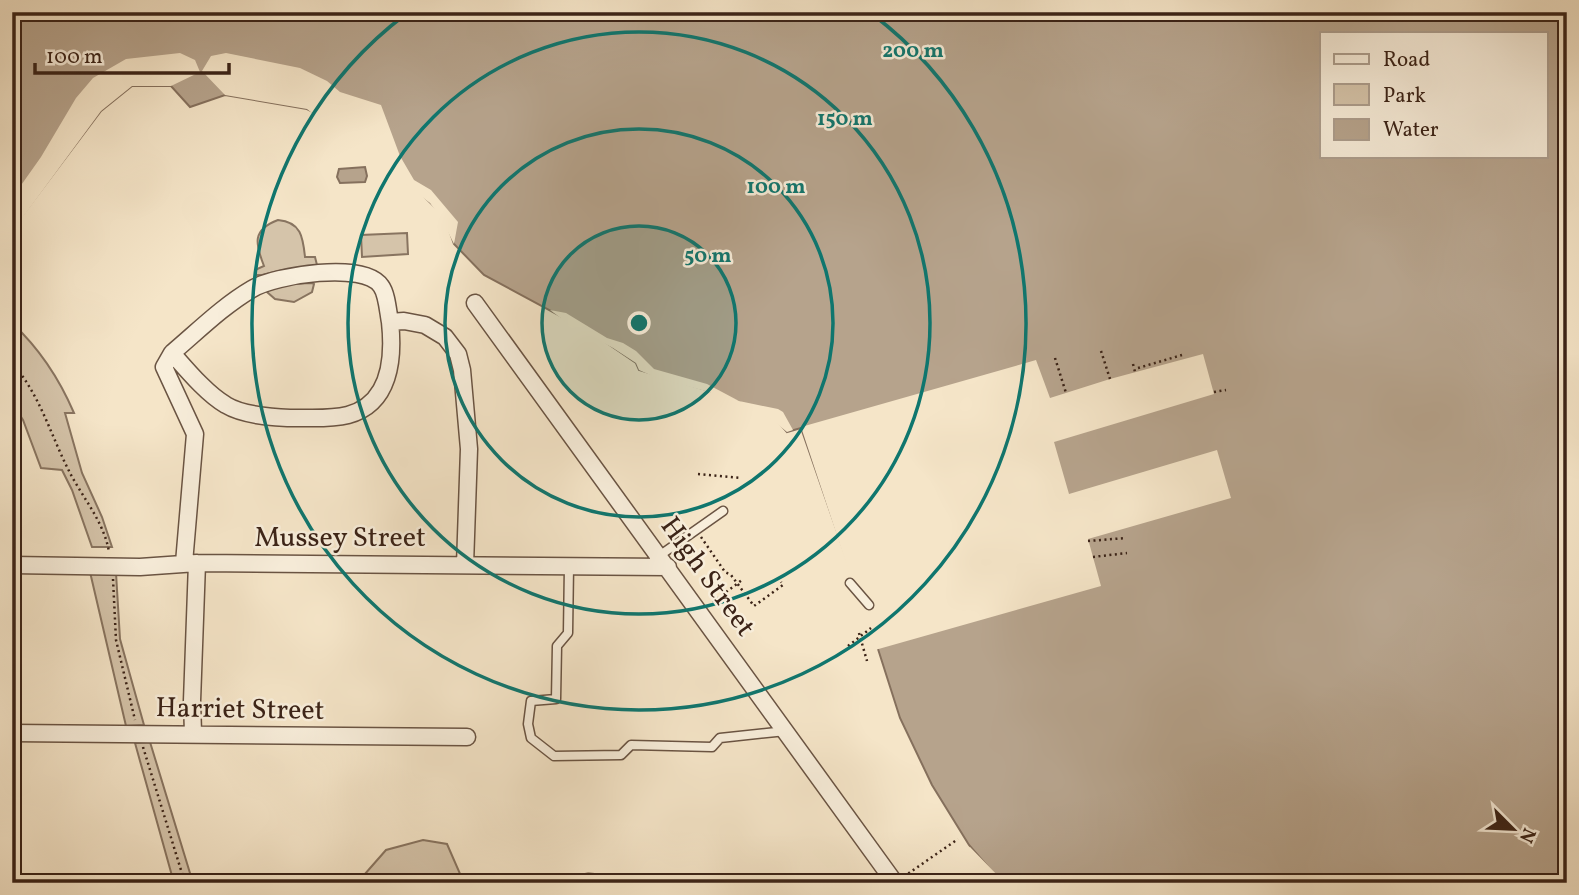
<svg xmlns="http://www.w3.org/2000/svg" width="1579" height="895" font-family="Vollkorn,serif">
  <rect width="100%" height="100%" fill="#f5e5c8"/>
  <filter id="stains"><feTurbulence type="fractalNoise" baseFrequency=".00286" numOctaves="4"/><feColorMatrix values="0 0 0 0 .2 0 0 0 0 .09 0 0 0 0 .02 0 0 0 .5 -.17"/></filter>
  <radialGradient id="worn" r=".72"><stop offset=".6" stop-color="#630" stop-opacity="0"/><stop offset="1" stop-color="#630" stop-opacity=".3"/></radialGradient>
  <path fill="#d5c4aa" stroke="#887460" stroke-width="2" d="M278,220C301,222 303,237 305,257H315L317,265L312,268L283,270L262,275H256L255,270L264,266C255,243 252,230 278,220Z
    M407,233L408,254L362,257L361,235Z
    M312,283L314,284L312,292L294,302L275,299L267,292V290L288,284Z
    M12,323C40,349 59,378 74,413H65L82,473L102,517L112,547H92L72,490L62,470L41,468L23,420L12,403Z
    M90,572L116,573L120,639L144,725L126,726Z
    M150,742L193,883H174L135,743Z
    M423,840L447,844L461,876L459,883H357L386,850Z"/>
  <path fill="#b6a38c" stroke="#85705d" stroke-width="2" fill-rule="evenodd" d="M12,12H1567V883H1002L969,845L932,785L900,718L878,649L801,428L787,432L772,415L713,392L639,370L636,363L592,333L484,275L454,244L444,216L408,181L374,126L321,116L307,109L225,95L190,107L171,86H132L101,111L12,229ZM1322,33H1546V156H1322Z
    M365,167L367,176L365,182L340,183L337,177L339,169Z"/>
  <path fill="#f5e5c8" d="M180,53L195,60L200,72L171,86H132L101,111L12,232V198L41,157L76,98L93,78L126,59Z
    M226,53L300,68L327,81L340,92L381,105L400,156L414,180L431,190L458,222L454,244L441,218L430,203L405,184L373,131L365,139L359,149L333,144L321,138L318,118L307,109L225,95L202,71L211,56Z
    M550,310L566,313L607,338L623,343L636,351L654,369L707,384L739,401L778,409L783,412L793,430L787,432L770,418L743,409L709,392L657,378L639,370L636,363L613,348L570,325Z
    M1203,354L1214,394L1054,442L1069,494L1217,450L1231,498L1088,539L1101,586L875,650L801,427L1036,360L1050,398L1110,379Z
    M970,847L1005,883H997L968,849Z"/>
  <g fill="none" stroke-linecap="round" stroke-linejoin="round">
    <g stroke="#6a5443" stroke-width="11">
      <path id="service" d="M659,556L723,511
        M569,566L568,633L557,646L556,699L531,701L528,724L531,738L554,756L621,755L631,745L712,747L720,738L786,731
        M850,583L869,605"/>
    </g>
    <g stroke="#6a5443" stroke-width="19">
      <path id="minor" d="M475,303L895,883
        M390,322C394,359 390,404 348,415C332,419 316,418 300,418C280,418 244,416 226,405C207,394 187,370 172,353C198,331 223,306 252,289C275,275 364,261 381,286C387,294 388,312 390,322L404,321L425,325L445,337L458,354L462,370L469,449L465,565
        M172,353L164,367L195,434L184,563
        M12,565L140,567L197,563L668,567
        M12,733L467,737
        M193,733L192,701L197,563
        M588,882L600,883"/>
    </g>
    <path stroke="#3b2317" stroke-width="2.5" stroke-dasharray="2 3.5" stroke-linecap="butt" d="M1101,351L1110,379
      M1055,358L1066,393
      M12,363C39,393 50,433 68,469C81,496 104,521 109,552
      M1133,364L1135,372
      M1138,368L1182,355
      M1214,392L1226,390
      M698,474L741,478
      M701,537L725,572L731,575L754,606L783,585L781,582
      M1088,541L1126,538
      M1093,557L1127,553
      M113,579L116,640L135,720
      M713,602L742,580
      M859,633L867,661
      M848,646L871,628
      M143,747L185,883
      M913,878L909,873L958,839"/>
    <use href="#service" stroke="#f8eedb" stroke-width="8"/>
    <use href="#minor" stroke="#f8eedb" stroke-width="16"/>
  </g>
  <circle cx="639" cy="323" r="97" fill="#0f766e" fill-opacity=".12"/>
  <g fill="none" stroke="#0f766e" stroke-width="3.5">
    <circle cx="639" cy="323" r="97"/>
    <circle cx="639" cy="323" r="194"/>
    <circle cx="639" cy="323" r="291"/>
    <path d="M872 14A387 387 0 1 1 406 14"/>
  </g>
  <g text-anchor="middle" dominant-baseline="central" stroke-width="5" stroke-linejoin="round" paint-order="stroke">
    <g font-size="28" fill="#3b2317" stroke="#f8eedb">
      <text x="340" y="538">Mussey Street</text>
      <text transform="translate(707 577) rotate(54)">High Street</text>
      <text transform="translate(240 710) rotate(1)">Harriet Street</text>
    </g>
  </g>
  <circle cx="639" cy="323" r="10" fill="#0f766e" stroke="#f8eedb" stroke-width="3.5"/>
  <g font-size="21" text-anchor="middle" font-weight="bold" fill="#0f766e" stroke="#f8eedb" stroke-width="5" stroke-linejoin="round" paint-order="stroke">
    <text x="913" y="57">200 m</text>
    <text x="845" y="125">150 m</text>
    <text x="776" y="193">100 m</text>
    <text x="708" y="262">50 m</text>
  </g>
  <rect width="1579" height="895" fill="none" stroke="#f5e5c8" stroke-width="42"/>
  <rect x="14" y="14" width="1551" height="867" fill="none" stroke="#3b2317" stroke-width="3.5"/>
  <rect x="21" y="21" width="1537" height="853" fill="none" stroke="#3b2317" stroke-width="2"/>
  <rect x="1320" y="32" width="228" height="126" fill="#f8eedb" stroke="#ac9d8d" stroke-width="2"/>
  <rect x="1334" y="54" width="35" height="10" fill="#f8eedb" stroke="#ac9d8d" stroke-width="2"/>
  <text x="1383" y="66" font-size="21" fill="#3b2317">Road</text>
  <rect x="1334" y="84" width="35" height="21" fill="#d5c4aa" stroke="#ac9d8d" stroke-width="2"/>
  <text x="1383" y="102" font-size="21" fill="#3b2317">Park</text>
  <rect x="1334" y="119" width="35" height="21" fill="#b6a38c" stroke="#ac9d8d" stroke-width="2"/>
  <text x="1383" y="136" font-size="21" fill="#3b2317">Water</text>
  <g transform="translate(1513 829) rotate(114)" stroke="#f8eedb" stroke-width="5" paint-order="stroke">
  <path d="M0-5L12 26L0 18L-12 26Z" fill="#3b2317"/>
  <text y="-10" font-size="19" font-weight="bold" text-anchor="middle" fill="#3b2317">N</text>
  </g>
  <path d="M35 63v10h194v-10" fill="none" stroke="#3b2317" stroke-width="3.5"/>
  <text x="46" y="63" font-size="21" fill="#3b2317" stroke="#f8eedb" stroke-width="5" paint-order="stroke">100 m</text>
  <rect width="100%" height="100%" filter="url(#stains)"/>
  <rect width="100%" height="100%" fill="url(#worn)"/>
</svg>
